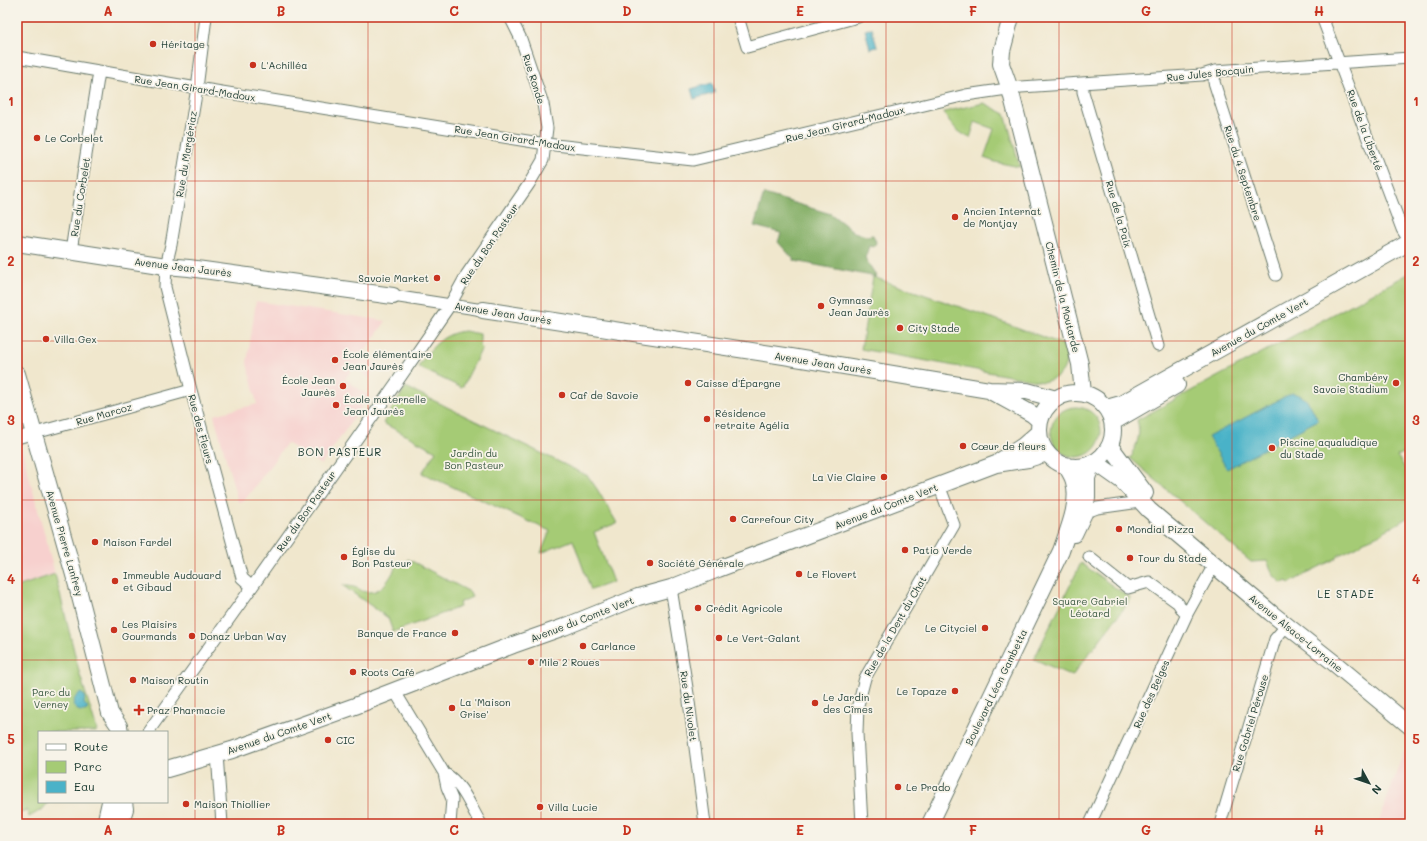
<svg xmlns="http://www.w3.org/2000/svg" width="1427" height="841" font-family="Mali,sans-serif">
  <rect width="100%" height="100%" fill="#f7f3e8"/>
  <filter id="ink" filterUnits="userSpaceOnUse"><feTurbulence type="fractalNoise" baseFrequency=".025" numOctaves="2"/><feDisplacementMap in="SourceGraphic" scale="8" xChannelSelector="R" yChannelSelector="G"/><feConvolveMatrix kernelMatrix="1 2 1 2 8 2 1 2 1" color-interpolation-filters="sRGB"/></filter>
  <filter id="wash" filterUnits="userSpaceOnUse"><feTurbulence type="fractalNoise" baseFrequency=".012" numOctaves="4" result="noise"/><feDisplacementMap in="SourceGraphic" scale="16" xChannelSelector="R" yChannelSelector="G"/><feGaussianBlur stdDeviation="0.9" result="paint"/><feColorMatrix in="noise" values="0 0 0 0 0 0 0 0 0 0 0 0 0 0 0 0 0 1.4 0 .05"/><feComposite in="paint" operator="in"/></filter>
  <g filter="url(#wash)">
    <rect width="100%" height="100%" fill="#f0e7cd"/>
    <path fill="#f7d0ce" d="M256,301L386,321L362,355L377,365L369,378L354,367L345,379L369,396L321,465L287,443L244,501L238,502L214,415L257,404L247,363Z
      M22,449L55,574L17,587V450Z
      M1404,751L1410,757V824H1378Z"/>
    <path fill="#a5cb75" stroke="#628454" d="M984,103L1005,114L1020,167L995,162L984,158L994,129L975,122L970,138C957,132 950,124 944,112Z
      M1410,273V450L1397,456L1402,463L1410,480V516L1392,527L1385,530L1381,534L1362,542L1358,546L1339,555L1335,559L1305,574C1300,578 1294,580 1289,584L1287,581L1282,583L1274,576L1267,561L1251,562L1130,458L1133,454L1132,453C1138,443 1141,432 1137,420Z
      M873,277L992,318L1067,346C1067,366 1065,377 1043,382L861,349Z
      M465,331L480,334V346L482,348L462,388L418,367C430,349 442,333 465,331Z
      M406,387L588,476L597,489L617,523L594,532L613,582L591,590L573,540L541,553L550,531L422,473L436,451L383,423Z
      M1051 432a25 25 0 1 1 50 0a25 25 0 1 1-50 0Z
      M408,559L470,592L472,597L459,603L460,607L393,632L388,618L342,585C346,586 352,586 357,588C358,588 362,591 362,591C382,597 391,576 398,563L404,566Z
      M1081,563L1131,599L1072,676L1034,659Z
      M55,574L80,675L97,730L96,732H39V802H48L43,809L29,817L27,810L17,813V587Z"/>
    <path fill="#84af66" stroke="#52764d" d="M764,194L831,214L854,232L866,236L873,235L876,242L874,247L869,246L865,258L877,277L795,261L778,242L781,233L754,226Z"/>
    <path fill="#4ab2c8" stroke="#34787e" d="M872,28L877,47L870,49L865,30Z
      M712,83L715,93L694,99L691,89Z
      M1292,393C1308,395 1311,407 1318,420L1227,469L1208,437Z
      M81,693L85,696L84,704L88,707L87,710C81,713 76,710 73,705C74,699 76,695 81,693Z"/>
  </g>
  <g filter="url(#ink)">
    <g fill="none" stroke-linecap="round" stroke-linejoin="round">
      <g stroke="#68786a" stroke-width="13">
        <path id="street" d="M206,17L197,88L171,245L166,266L165,287L191,390L242,578L252,587
          M738,17L747,47L858,17
          M1322,17L1402,229L1410,242
          M17,57L197,88L546,144L693,160L966,95L1021,87L1202,75L1215,71L1410,58
          M1215,71L1214,82L1276,275
          M1083,83V92L1158,346
          M71,251L99,72
          M393,296L483,310
          M17,438L191,390
          M1084,513L1097,508L1140,502
          M1089,557L1128,588L1149,582L1178,603L1183,611
          M671,588L688,694L705,824
          M394,690L444,773C463,784 470,806 481,824
          M148,732L252,587L399,379L450,305L467,274L529,184L543,160L547,128L543,104L521,39L510,17
          M217,754L222,824
          M444,773L447,787L452,799L450,824
          M862,824L857,733L858,705L865,678L954,525L939,485
          M1090,824L1188,612L1214,565
          M1220,824L1275,639L1287,625"/>
      </g>
      <g stroke="#68786a" stroke-width="18">
        <path id="secondary" d="M1011,17L1002,51L1001,64L1010,89L1080,364L1083,393
          M17,243L166,266L189,268L393,296
          M483,310L784,356L989,390L1027,391L1056,399
          M17,374L78,589L110,713L119,726L120,732
          M992,392L1032,414L1040,421
          M1039 430a37 37 0 1 1 74 0a37 37 0 1 1-74 0Z
          M1107,408L1121,404L1410,242
          M1113,422L1177,385
          M1110,446L1145,493
          M1000,461L1023,446L1039,432
          M1095,462L1122,481L1149,510L1271,613L1333,662L1410,726
          M1074,534L1084,513L1087,498V478L1092,463
          M167,769L232,750L355,706L513,645L564,627L638,597L671,588L718,569L996,464L1028,459L1047,453
          M105,824L110,802
          M120,824L125,809L124,802
          M930,824L1061,551C1068,530 1080,504 1074,482C1073,476 1068,470 1066,465"/>
      </g>
      <use href="#street" stroke="#fff" stroke-width="11"/>
      <use href="#secondary" stroke="#fff" stroke-width="16"/>
    </g>
  </g>
  <path fill="none" stroke="#c8321e" stroke-width="1" stroke-opacity="0.55" d="M195,17V824M368,17V824M541,17V824M714,17V824M886,17V824M1059,17V824M1232,17V824M17,181H1410M17,341H1410M17,500H1410M17,660H1410"/>
  <g fill="#c8321e" stroke="#f7f3e8" stroke-width="1.5">
    <circle cx="153" cy="44" r="4"/>
    <circle cx="253" cy="65" r="4"/>
    <circle cx="37" cy="138" r="4"/>
    <circle cx="955" cy="217" r="4"/>
    <circle cx="437" cy="278" r="4"/>
    <circle cx="821" cy="306" r="4"/>
    <circle cx="900" cy="328" r="4"/>
    <circle cx="46" cy="339" r="4"/>
    <circle cx="335" cy="360" r="4"/>
    <circle cx="688" cy="383" r="4"/>
    <circle cx="1396" cy="383" r="4"/>
    <circle cx="343" cy="386" r="4"/>
    <circle cx="562" cy="395" r="4"/>
    <circle cx="336" cy="405" r="4"/>
    <circle cx="707" cy="419" r="4"/>
    <circle cx="963" cy="446" r="4"/>
    <circle cx="1272" cy="448" r="4"/>
    <circle cx="884" cy="477" r="4"/>
    <circle cx="733" cy="519" r="4"/>
    <circle cx="1119" cy="529" r="4"/>
    <circle cx="95" cy="542" r="4"/>
    <circle cx="905" cy="550" r="4"/>
    <circle cx="344" cy="557" r="4"/>
    <circle cx="1130" cy="558" r="4"/>
    <circle cx="650" cy="563" r="4"/>
    <circle cx="799" cy="574" r="4"/>
    <circle cx="115" cy="581" r="4"/>
    <circle cx="698" cy="608" r="4"/>
    <circle cx="985" cy="628" r="4"/>
    <circle cx="114" cy="630" r="4"/>
    <circle cx="455" cy="633" r="4"/>
    <circle cx="192" cy="636" r="4"/>
    <circle cx="719" cy="638" r="4"/>
    <circle cx="583" cy="646" r="4"/>
    <circle cx="531" cy="662" r="4"/>
    <circle cx="353" cy="672" r="4"/>
    <circle cx="133" cy="680" r="4"/>
    <circle cx="955" cy="691" r="4"/>
    <circle cx="815" cy="703" r="4"/>
    <circle cx="452" cy="708" r="4"/>
    <path d="M137 704h4v4h4v4h-4v4h-4v-4h-4v-4h4z"/>
    <circle cx="328" cy="740" r="4"/>
    <circle cx="898" cy="787" r="4"/>
    <circle cx="186" cy="804" r="4"/>
    <circle cx="540" cy="807" r="4"/>
  </g>
  <g text-anchor="middle" dominant-baseline="central" stroke-width="3.5" stroke-linejoin="round" paint-order="stroke">
    <g font-size="10" fill="#1f3d34" stroke="#f7f3e8" text-anchor="start">
      <text x="161" y="44">Héritage</text>
      <text x="261" y="65">L'Achilléa</text>
      <text x="45" y="138">Le Corbelet</text>
      <text x="963" y="211">Ancien Internat<tspan x="963" dy="12">de Montjay</tspan></text>
      <text x="429" y="278" text-anchor="end">Savoie Market</text>
      <text x="829" y="300">Gymnase<tspan x="829" dy="12">Jean Jaurès</tspan></text>
      <text x="908" y="328">City Stade</text>
      <text x="54" y="339">Villa Gex</text>
      <text x="343" y="354">École élémentaire<tspan x="343" dy="12">Jean Jaurès</tspan></text>
      <text x="1388" y="377" text-anchor="end">Chambéry<tspan x="1388" dy="12">Savoie Stadium</tspan></text>
      <text x="335" y="380" text-anchor="end">École Jean<tspan x="335" dy="12">Jaurès</tspan></text>
      <text x="696" y="383">Caisse d'Épargne</text>
      <text x="570" y="395">Caf de Savoie</text>
      <text x="344" y="399">École maternelle<tspan x="344" dy="12">Jean Jaurès</tspan></text>
      <text x="715" y="413">Résidence<tspan x="715" dy="12">retraite Agélia</tspan></text>
      <text x="1280" y="442">Piscine aqualudique<tspan x="1280" dy="12">du Stade</tspan></text>
      <text x="971" y="446">Cœur de fleurs</text>
      <text x="876" y="477" text-anchor="end">La Vie Claire</text>
      <text x="741" y="519">Carrefour City</text>
      <text x="1127" y="529">Mondial Pizza</text>
      <text x="103" y="542">Maison Fardel</text>
      <text x="913" y="550">Patio Verde</text>
      <text x="352" y="551">Église du<tspan x="352" dy="12">Bon Pasteur</tspan></text>
      <text x="1138" y="558">Tour du Stade</text>
      <text x="658" y="563">Société Générale</text>
      <text x="807" y="574">Le Flovert</text>
      <text x="123" y="575">Immeuble Audouard<tspan x="123" dy="12">et Gibaud</tspan></text>
      <text x="706" y="608">Crédit Agricole</text>
      <text x="122" y="624">Les Plaisirs<tspan x="122" dy="12">Gourmands</tspan></text>
      <text x="977" y="628" text-anchor="end">Le Cityciel</text>
      <text x="447" y="633" text-anchor="end">Banque de France</text>
      <text x="200" y="636">Donaz Urban Way</text>
      <text x="727" y="638">Le Vert-Galant</text>
      <text x="591" y="646">Carlance</text>
      <text x="539" y="662">Mile 2 Roues</text>
      <text x="361" y="672">Roots Café</text>
      <text x="141" y="680">Maison Routin</text>
      <text x="947" y="691" text-anchor="end">Le Topaze</text>
      <text x="823" y="697">Le Jardin<tspan x="823" dy="12">des Cîmes</tspan></text>
      <text x="460" y="702">La 'Maison<tspan x="460" dy="12">Grise'</tspan></text>
      <text x="147" y="710">Praz Pharmacie</text>
      <text x="336" y="740">CIC</text>
      <text x="906" y="787">Le Prado</text>
      <text x="194" y="804">Maison Thiollier</text>
      <text x="548" y="807">Villa Lucie</text>
    </g>
    <g font-size="10" fill="#1f3d34" stroke="#f7f3e8">
      <text transform="translate(1210 73) rotate(-6)">Rue Jules Bocquin</text>
      <text transform="translate(534 79) rotate(72)">Rue Ronde</text>
      <text transform="translate(195 88) rotate(9)">Rue Jean Girard-Madoux</text>
      <text transform="translate(845 124) rotate(-14)">Rue Jean Girard-Madoux</text>
      <text transform="translate(1365 130) rotate(70)">Rue de la Liberté</text>
      <text transform="translate(515 138) rotate(9)">Rue Jean Girard-Madoux</text>
      <text transform="translate(186 154) rotate(-81)">Rue du Margériaz</text>
      <text transform="translate(1243 173) rotate(72)">Rue du 4 Septembre</text>
      <text transform="translate(80 197) rotate(-81)">Rue du Corbelet</text>
      <text transform="translate(1119 214) rotate(74)">Rue de la Paix</text>
      <text transform="translate(489 244) rotate(-56)">Rue du Bon Pasteur</text>
      <text transform="translate(183 267) rotate(7)">Avenue Jean Jaurès</text>
      <text transform="translate(1063 297) rotate(76)">Chemin de la Moutarde</text>
      <text transform="translate(503 313) rotate(9)">Avenue Jean Jaurès</text>
      <text transform="translate(1259 327) rotate(-29)">Avenue du Comte Vert</text>
      <text transform="translate(823 363) rotate(9)">Avenue Jean Jaurès</text>
      <text transform="translate(104 414) rotate(-16)">Rue Marcoz</text>
      <text transform="translate(201 429) rotate(75)">Rue des Fleurs</text>
      <text transform="translate(886 506) rotate(-21)">Avenue du Comte Vert</text>
      <text transform="translate(306 511) rotate(-55)">Rue du Bon Pasteur</text>
      <text transform="translate(65 543) rotate(74)">Avenue Pierre Lanfrey</text>
      <text transform="translate(582 619) rotate(-21)">Avenue du Comte Vert</text>
      <text transform="translate(895 626) rotate(-60)">Rue de la Dent du Chat</text>
      <text transform="translate(1296 633) rotate(39)">Avenue Alsace-Lorraine</text>
      <text transform="translate(996 687) rotate(-64)">Boulevard Léon Gambetta</text>
      <text transform="translate(1151 694) rotate(-66)">Rue des Belges</text>
      <text transform="translate(689 706) rotate(82)">Rue du Nivolet</text>
      <text transform="translate(1250 723) rotate(-73)">Rue Gabriel Pérouse</text>
      <text transform="translate(279 733) rotate(-19)">Avenue du Comte Vert</text>
    </g>
    <g font-size="10" fill="#3a5941" stroke="#f7f3e8">
      <text x="474" y="453">Jardin du<tspan x="474" dy="12">Bon Pasteur</tspan></text>
      <text x="1090" y="601">Square Gabriel<tspan x="1090" dy="12">Léotard</tspan></text>
      <text x="51" y="692">Parc du<tspan x="51" dy="12">Verney</tspan></text>
    </g>
    <g font-size="11" letter-spacing="1" fill="#1f3d34" stroke="#f7f3e8">
      <text x="340" y="451">BON PASTEUR</text>
      <text x="1346" y="593">LE STADE</text>
    </g>
  </g>
  <rect width="1427" height="841" fill="none" stroke="#f7f3e8" stroke-width="44"/>
  <rect x="38" y="731" width="130" height="72" fill="#f7f3e8" stroke="#a1aaa0"/>
  <rect x="46" y="744" width="20" height="6" fill="#ffffff" stroke="#a1aaa0"/>
  <text x="74" y="751" font-size="12" fill="#1f3d34">Route</text>
  <rect x="46" y="761" width="20" height="12" fill="#a5cb75" stroke="#a1aaa0"/>
  <text x="74" y="771" font-size="12" fill="#1f3d34">Parc</text>
  <rect x="46" y="781" width="20" height="12" fill="#4ab2c8" stroke="#a1aaa0"/>
  <text x="74" y="791" font-size="12" fill="#1f3d34">Eau</text>
  <g transform="translate(1369 783) rotate(130)" stroke="#f7f3e8" stroke-width="3" paint-order="stroke">
  <path d="M0-3L7 15L0 10L-7 15Z" fill="#1f3d34"/>
  <text y="-6" font-size="11" font-weight="bold" text-anchor="middle" fill="#1f3d34">N</text>
  </g>
  <rect x="22" y="22" width="1383" height="797" fill="none" stroke="#c8321e" stroke-width="1.5"/>
  <g font-size="13" text-anchor="middle" font-weight="bold" fill="#c8321e">
    <text x="108" y="16">A</text>
    <text x="281" y="16">B</text>
    <text x="454" y="16">C</text>
    <text x="627" y="16">D</text>
    <text x="800" y="16">E</text>
    <text x="973" y="16">F</text>
    <text x="1146" y="16">G</text>
    <text x="1319" y="16">H</text>
    <text x="11" y="106">1</text>
    <text x="1416" y="106">1</text>
    <text x="11" y="266">2</text>
    <text x="1416" y="266">2</text>
    <text x="11" y="425">3</text>
    <text x="1416" y="425">3</text>
    <text x="11" y="584">4</text>
    <text x="1416" y="584">4</text>
    <text x="11" y="744">5</text>
    <text x="1416" y="744">5</text>
    <text x="108" y="835">A</text>
    <text x="281" y="835">B</text>
    <text x="454" y="835">C</text>
    <text x="627" y="835">D</text>
    <text x="800" y="835">E</text>
    <text x="973" y="835">F</text>
    <text x="1146" y="835">G</text>
    <text x="1319" y="835">H</text>
  </g>
</svg>
